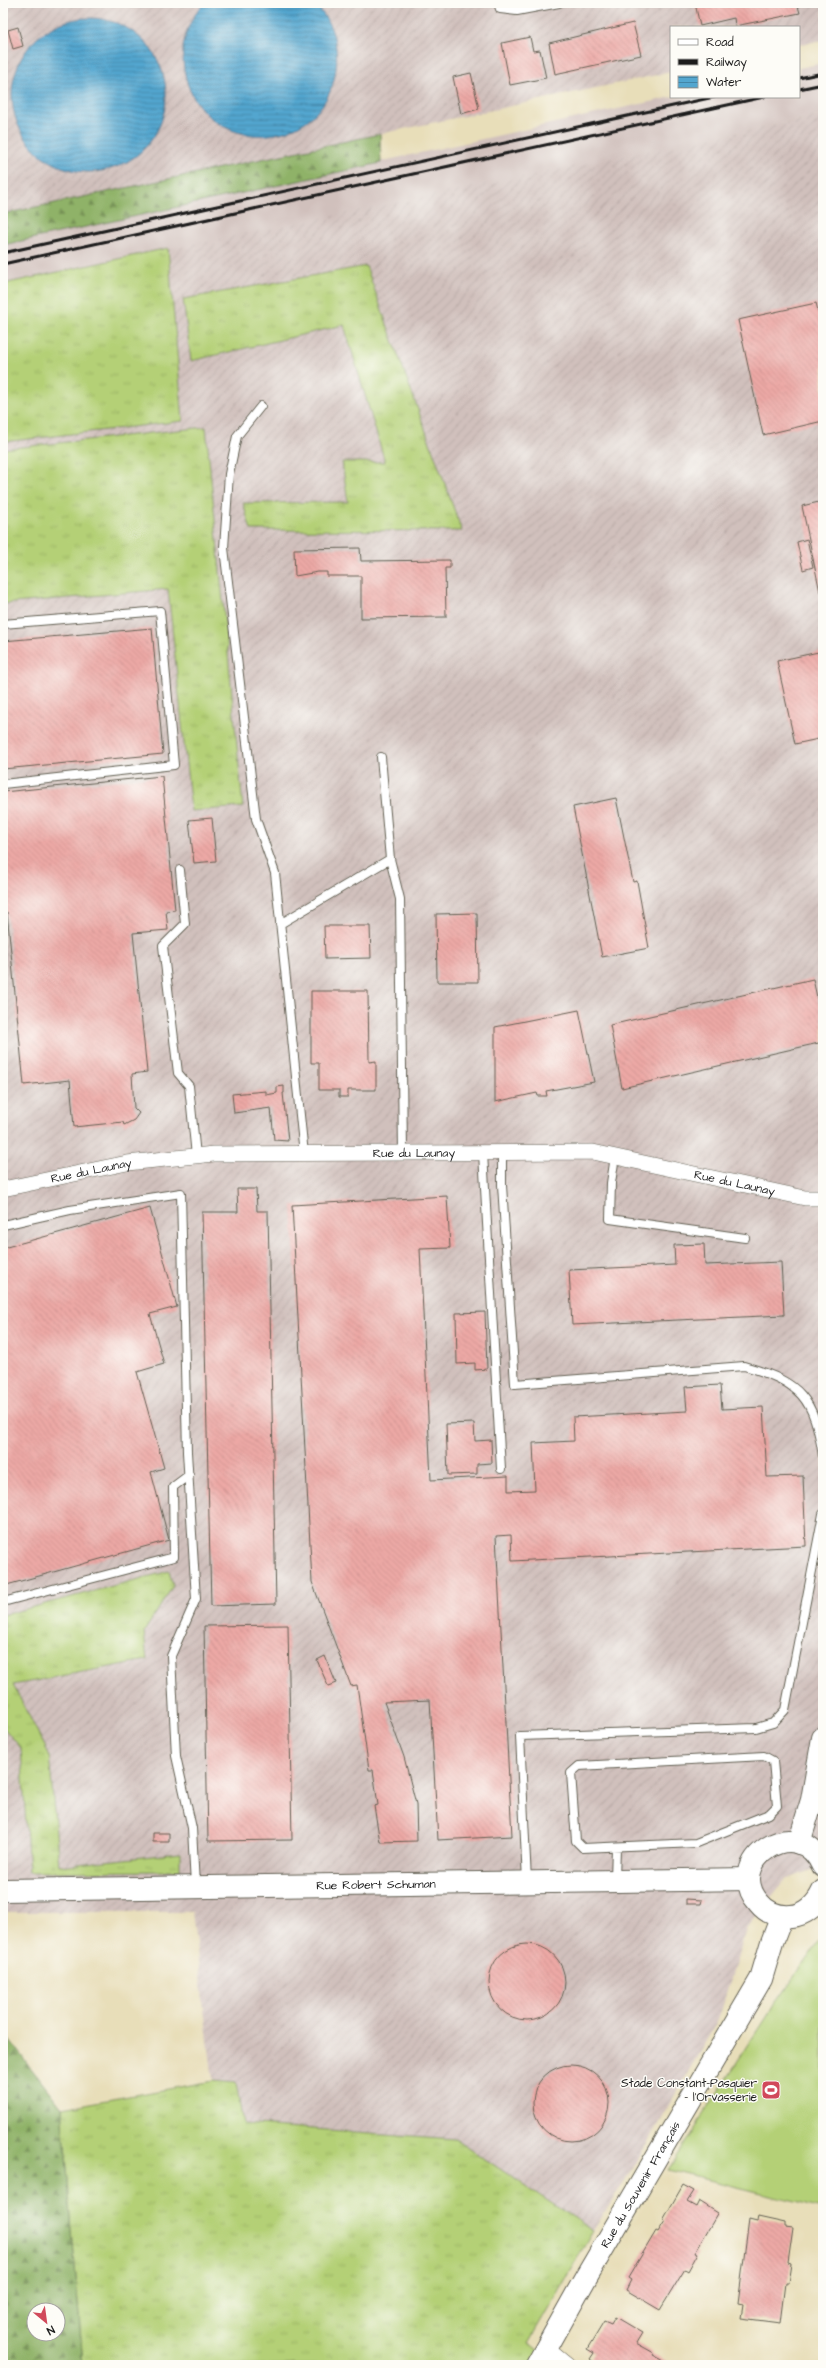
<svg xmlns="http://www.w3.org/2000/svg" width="826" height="2368" font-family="'Architects Daughter',sans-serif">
  <defs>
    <pattern id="industrial-furrows" width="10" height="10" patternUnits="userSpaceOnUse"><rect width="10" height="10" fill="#d0c0bc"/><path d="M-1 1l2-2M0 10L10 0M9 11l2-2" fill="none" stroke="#b2a4a1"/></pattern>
    <pattern id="grass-tufts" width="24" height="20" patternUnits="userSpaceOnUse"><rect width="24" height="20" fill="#b4d076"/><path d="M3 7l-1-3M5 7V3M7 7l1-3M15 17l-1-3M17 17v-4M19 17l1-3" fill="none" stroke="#9ab266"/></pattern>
    <pattern id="forest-firs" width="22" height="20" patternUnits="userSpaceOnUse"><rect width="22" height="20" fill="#8fb267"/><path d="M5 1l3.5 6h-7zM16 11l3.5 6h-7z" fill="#749054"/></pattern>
    <pattern id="water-rules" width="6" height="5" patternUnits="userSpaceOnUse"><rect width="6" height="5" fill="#53a6cf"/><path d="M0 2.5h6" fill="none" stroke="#4486a7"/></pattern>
    <pattern id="building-back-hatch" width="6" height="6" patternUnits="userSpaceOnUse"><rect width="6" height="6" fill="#eca8a5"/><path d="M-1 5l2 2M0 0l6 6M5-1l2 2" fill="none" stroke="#ca908d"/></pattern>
  </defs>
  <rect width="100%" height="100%" fill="#fdfcf7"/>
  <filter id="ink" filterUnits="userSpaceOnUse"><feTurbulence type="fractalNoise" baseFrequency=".025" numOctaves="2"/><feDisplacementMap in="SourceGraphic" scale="8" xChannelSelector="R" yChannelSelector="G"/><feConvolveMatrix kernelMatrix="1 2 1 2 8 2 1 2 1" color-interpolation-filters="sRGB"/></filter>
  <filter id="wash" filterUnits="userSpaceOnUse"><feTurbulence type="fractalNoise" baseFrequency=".012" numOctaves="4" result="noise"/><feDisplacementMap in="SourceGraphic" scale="16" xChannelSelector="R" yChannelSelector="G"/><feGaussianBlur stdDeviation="0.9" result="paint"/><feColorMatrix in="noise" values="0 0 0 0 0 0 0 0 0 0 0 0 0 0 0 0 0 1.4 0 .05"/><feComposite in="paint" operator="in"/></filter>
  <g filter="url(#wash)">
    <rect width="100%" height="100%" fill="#e8deb9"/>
    <path fill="url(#industrial-furrows)" d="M3,3H823V40L799,45V27H671V72L3,214Z
      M823,115V1866L785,1880L747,1927L718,2020L632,2169L593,2231L455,2139L243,2124L236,2083L213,2081L192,1912H3V442L183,421L168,248Z"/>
    <path fill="#d0c0bc" d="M823,63V115L3,284V245L672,97H799V68Z"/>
    <path fill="url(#grass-tufts)" stroke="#687649" d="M168,248L183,421L3,442V284Z
      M366,266L462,531L251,530L243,503L348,502L342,462H385L344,325L191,361L183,299Z
      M206,427L243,807L191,811L168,589L3,604V449Z
      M169,1571L173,1586L144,1632L147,1660L13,1685L49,1754L59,1866L180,1853V1871L29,1872L21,1748L3,1727V1615Z
      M213,2081L236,2083L243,2124L455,2139L593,2231L528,2343L555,2365H83L62,2108Z"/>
    <path fill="url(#forest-firs)" stroke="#566742" fill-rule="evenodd" d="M380,134L381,163L3,245V214Z
      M3,2032L62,2108L83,2365H3ZM34,2310H58V2334H34Z"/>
    <path fill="#b4d076" stroke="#687649" d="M823,1936V2208L668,2170L771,2009Z"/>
    <path fill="url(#water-rules)" stroke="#386176" d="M205,3H313C332,19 339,45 336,69C325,160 189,158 183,60C181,40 190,17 205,3Z
      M12 95a77 77 0 1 1 154 0a77 77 0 1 1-154 0Z"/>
    <g id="blocks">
      <path fill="url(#building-back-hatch)" d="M695,3H797L800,13L735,26L734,18L700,26Z
        M633,23L641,55L555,74L549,43Z
        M18,27L23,46L13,49L8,30Z
        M530,37L533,51L540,50L546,78L510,85L502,43Z
        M471,73L479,109L461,114L453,77Z
        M816,303L823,330V421L763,435L738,320Z
        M823,501V592H820L802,506Z
        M807,539L813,567L803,570L797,542Z
        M360,548L361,561L450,560V568H445L446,617L361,618V576H327V572H318L295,576L294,549Z
        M152,628L163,754L3,769V641Z
        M823,651V738L795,744L777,661Z
        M162,776L175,910L166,911L168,930L133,933L147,1072L132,1074L134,1108L139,1113L134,1120L124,1125L123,1122L74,1127L70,1080L24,1085L7,912H3V792Z
        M616,798L633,882L637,881L649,948L602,957L573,807Z
        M212,818L216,861L194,863L189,820Z
        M477,913L478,982H437L436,914Z
        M324,926H370L371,958L325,959Z
        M813,979L823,1025V1042L622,1088L610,1025Z
        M311,991H368L369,1062L376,1061V1090H348V1097H339V1090H319V1063H311Z
        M579,1010L594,1082L546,1091L547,1096H538L537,1093L495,1102V1027Z
        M284,1086V1093H283L288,1141L274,1140L271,1108L234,1113L232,1094L266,1091V1095L277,1093V1087Z
        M237,1189H256L257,1211H268L276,1604L211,1606L202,1212H238Z
        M447,1196L450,1248L420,1249L431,1480L508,1476V1491L535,1490L533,1443L574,1441L573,1417L687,1411L685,1387L720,1385L722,1409L763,1407L767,1477L803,1476L806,1546L512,1561L511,1535L496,1536L512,1836L438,1840L430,1700L384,1702L404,1757L416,1804L417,1841L380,1842L374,1806L378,1805L373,1770H369L357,1685L351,1686L312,1582L292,1205Z
        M150,1208L177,1307L150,1314L164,1364L137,1372L164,1468L151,1472L169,1540L3,1586V1248Z
        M704,1244L705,1265L781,1262L784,1315L572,1325L569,1270L675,1265L674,1245Z
        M485,1312L487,1369L475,1370V1363L457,1364L456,1313Z
        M474,1423L475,1441L491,1440L492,1463L477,1464V1474L448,1475L446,1424Z
        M288,1625L292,1840L208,1841L204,1626Z
        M325,1656L336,1683L328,1686L317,1660Z
        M153,1833H169V1842H153Z
        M686,1899L702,1900L701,1904H686Z
        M489 1982a38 38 0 1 1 76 0a38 38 0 1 1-76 0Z
        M533 2103a38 38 0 1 1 76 0a38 38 0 1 1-76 0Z
        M683,2185L694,2191L687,2202L696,2207L699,2201L718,2213L695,2252L698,2253L688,2271L685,2269L660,2310L626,2290L631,2280L628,2278L656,2231L658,2232L665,2221L663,2220Z
        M758,2217L785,2223V2227L793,2228L788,2263L791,2264L788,2283H785L780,2323L741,2318L743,2305L738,2304L749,2219L757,2221Z
        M615,2317L642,2333L636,2343L654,2353L653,2355L672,2365H597L590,2359L594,2353L587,2349L604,2321L611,2324Z"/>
    </g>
  </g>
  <g filter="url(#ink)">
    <use href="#blocks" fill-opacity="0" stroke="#636053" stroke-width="1"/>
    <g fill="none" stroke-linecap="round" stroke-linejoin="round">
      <g stroke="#636053" stroke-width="10">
        <path id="lane" d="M498,3L500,9L517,11L559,3
          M261,406L237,436L229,474L224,548L256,819L275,873L304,1154
          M3,624L160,611L174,765L3,784
          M390,859L400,899L403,1153
          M180,870L185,924L163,946L178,1073L189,1086L196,1156
          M280,924L390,859L381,757
          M502,1152V1185L515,1384L744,1366C801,1382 814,1398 823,1456
          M483,1153L501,1469
          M615,1156L611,1183L610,1219L745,1238
          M3,1225L70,1210L181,1193L187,1452L196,1599L171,1656L176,1756L192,1828L195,1886
          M3,1602L174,1557L173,1487L189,1475
          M764,1756L773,1761L777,1806L769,1814L696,1843L583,1848L576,1841L571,1773L579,1766Z
          M615,1879L616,1847
          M527,1881L520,1736L756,1728L773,1723L785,1710L823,1514"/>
      </g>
      <g stroke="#636053" stroke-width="16">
        <g id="street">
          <path id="s1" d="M3,1189L127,1163L214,1154L593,1152L805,1198H823"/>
          <path d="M546,2348L567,2365"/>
        </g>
      </g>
      <g stroke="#636053" stroke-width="24">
        <g id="secondary">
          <path d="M799,1843L812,1800L823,1738"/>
          <path d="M823,1866C798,1809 722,1862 759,1903C767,1913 778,1917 791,1916C806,1915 817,1904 823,1891"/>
          <path id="s2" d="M3,1890L749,1879"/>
          <path id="s3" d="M537,2365L585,2279L761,1979L772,1942L782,1916"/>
        </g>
      </g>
      <use href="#lane" stroke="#fff" stroke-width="8"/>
      <use href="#street" stroke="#fff" stroke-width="15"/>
      <use href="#secondary" stroke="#fff" stroke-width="22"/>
      <path stroke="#1c1c1c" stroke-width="3" d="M799,78L823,73
        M799,89L823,84
        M3,253L714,97
        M3,264L764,97"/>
    </g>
  </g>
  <defs>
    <g id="stadium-square" transform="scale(1)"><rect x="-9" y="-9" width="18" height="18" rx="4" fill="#d1495b" stroke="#fdfcf7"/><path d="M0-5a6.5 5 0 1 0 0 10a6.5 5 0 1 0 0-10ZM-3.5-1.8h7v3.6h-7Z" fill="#fff"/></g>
  </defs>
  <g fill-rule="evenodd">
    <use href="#stadium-square" x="771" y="2090"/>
  </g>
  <g text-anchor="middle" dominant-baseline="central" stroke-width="3" stroke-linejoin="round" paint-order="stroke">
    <g font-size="12" fill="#1c1c1c" stroke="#fdfcf7">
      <text stroke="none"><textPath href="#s1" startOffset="414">Rue du Launay</textPath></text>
      <text stroke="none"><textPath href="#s1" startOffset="90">Rue du Launay</textPath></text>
      <text stroke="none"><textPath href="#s1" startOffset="738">Rue du Launay</textPath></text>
      <text stroke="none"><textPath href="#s2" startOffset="373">Rue Robert Schuman</textPath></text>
      <text stroke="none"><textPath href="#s3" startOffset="208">Rue du Souvenir Français</textPath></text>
    </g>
    <g font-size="12" fill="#1c1c1c" stroke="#fdfcf7" text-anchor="end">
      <text x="757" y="2083">Stade Constant-Pasquier<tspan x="757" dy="14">- l'Orvasserie</tspan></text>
    </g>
  </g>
  <rect width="826" height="2368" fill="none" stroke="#fdfcf7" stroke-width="16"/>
  <rect x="670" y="26" width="130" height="72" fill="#fdfcf7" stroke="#a3a29f"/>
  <rect x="678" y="39" width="20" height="6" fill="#ffffff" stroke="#a3a29f"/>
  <text x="706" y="46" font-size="12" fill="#1c1c1c">Road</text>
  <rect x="678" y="59" width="20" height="6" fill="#1c1c1c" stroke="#a3a29f"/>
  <text x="706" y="66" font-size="12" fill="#1c1c1c">Railway</text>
  <rect x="678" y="76" width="20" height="12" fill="url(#water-rules)" stroke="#a3a29f"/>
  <text x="706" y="86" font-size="12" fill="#1c1c1c">Water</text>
  <g transform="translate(46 2322) rotate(151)"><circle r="19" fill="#fdfcf7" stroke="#a3a29f"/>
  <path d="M0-3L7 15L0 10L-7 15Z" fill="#d1495b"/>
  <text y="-6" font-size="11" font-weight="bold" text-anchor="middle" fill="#1c1c1c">N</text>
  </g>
</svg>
